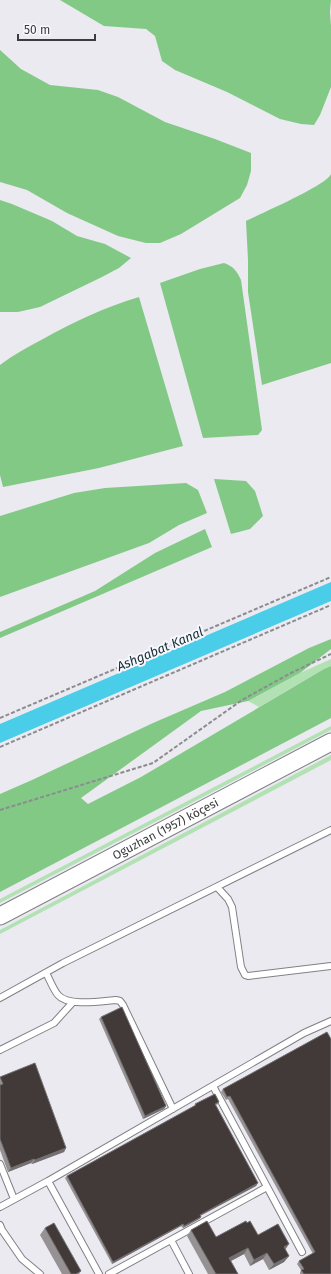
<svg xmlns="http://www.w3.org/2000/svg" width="331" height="1274" font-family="'Fira Sans',sans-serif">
  <rect width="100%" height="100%" fill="#eaeaf0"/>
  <path fill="#b2e1b3" d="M331,659V666L324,669L259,707L248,701L300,673Z
    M331,726V730L0,903V899Z
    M331,755V760L0,934V930Z"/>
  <path fill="#82c986" d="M60,0H331L330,12L331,26V87L320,115L314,125L301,124L280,119L227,92L175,70L162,61L155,36L146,29L104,26Z
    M0,50L21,69L50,85L98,90L118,97L165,122L215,139L251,153V171L247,185L240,198L181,234L160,243H146L118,236L67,213L27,190L0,182Z
    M331,174V363L262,385L248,292V260L246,221C260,214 327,185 331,174Z
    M0,200L12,204L52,221L77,236L105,244L131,258L119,268L102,277L40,307L18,312H0Z
    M224,263C233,266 237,271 241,280L262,430L258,435L203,438L160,283L200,269Z
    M139,297L183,446L99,468L3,487L0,475V365C13,355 28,347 43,339C73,322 105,307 139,297Z
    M214,479L246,481L255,491L263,516L250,529L231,534Z
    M186,483L198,490L207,513L179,525L149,543L0,597V516L74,493L105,488Z
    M205,529L212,547L0,638V632L95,591L155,553Z
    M331,639V649L300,673L248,701L201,711L81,798L88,804L141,777L324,669L331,666V718L0,892V794L32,780L153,723L225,692L309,648Z"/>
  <path fill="#49cde9" d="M331,582V601L0,743V724Z"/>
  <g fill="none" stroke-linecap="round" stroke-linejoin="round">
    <g stroke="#808086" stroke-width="8">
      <path id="service" d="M217,887L228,899L232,907L241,967L245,975L248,976L331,966
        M46,973C50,980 53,989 58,995C68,1007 102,1001 116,1000L120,1001L123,1005L173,1109
        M0,998L63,963L331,830
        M0,1050L54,1023L73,1002
        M213,1086L302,1252
        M0,1164L14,1199
        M48,1181L99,1274
        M0,1207L48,1181L304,1033L331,1021
        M0,1225L2,1230L22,1259L40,1274
        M171,1240L189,1274
        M109,1274L267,1187"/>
    </g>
    <g stroke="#808086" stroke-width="19">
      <g id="secondary">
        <path id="s1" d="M0,916L331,742"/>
      </g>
    </g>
    <path stroke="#8c8c90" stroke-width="2" stroke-dasharray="4 2" stroke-linecap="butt" d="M0,718L331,577
      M0,747L331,605
      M0,810L153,763L242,700L291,673L331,654"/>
    <use href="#service" stroke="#fff" stroke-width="6"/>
    <use href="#secondary" stroke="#fff" stroke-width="17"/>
  </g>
  <path fill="#969294" d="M101,1017L166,1106L164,1109L143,1119L99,1019Z
    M327,1032L331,1274H300V1273L301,1270L297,1264L299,1261L313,1254L228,1099L226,1100L221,1092L223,1089Z
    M0,1077L66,1148L64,1152L32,1164L31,1163L8,1172L0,1150Z
    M219,1102L218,1104L216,1105L258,1183L256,1186L200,1216L201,1217L199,1219L183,1228L181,1226L112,1264L65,1178L67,1176L194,1106L195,1104Z
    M45,1228L81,1271L79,1274H62L40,1235Z
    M191,1230L216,1237L258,1235L285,1250L289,1256L284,1262L269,1270L263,1259L250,1266L244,1254L231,1261L238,1274H208L187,1236Z"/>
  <path fill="#746f70" d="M166,1106L164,1109L143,1119L145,1116Z
    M66,1148L64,1152L32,1164L35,1160Z
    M34,1159L31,1163L8,1172L11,1168Z
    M258,1183L256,1186L198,1217L200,1215Z
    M201,1217L199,1219L183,1228L184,1226Z
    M183,1224L181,1226L112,1264L113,1262Z
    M289,1244L285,1250L284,1247Z
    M248,1248L244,1254L225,1264L229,1258Z
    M267,1253L263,1259L250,1266L254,1260Z
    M289,1256L284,1262L269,1270L274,1264Z"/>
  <path fill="#413a39" stroke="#746f70" d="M122,1007L166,1106L145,1116L101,1017Z
    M327,1032L331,1039V1274H304L301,1270L304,1269L299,1261L315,1252L230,1096L227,1097L223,1089Z
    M35,1063L66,1148L35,1160L34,1159L11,1168L0,1139V1085L3,1084L0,1077Z
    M215,1094L219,1102L215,1104L258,1183L200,1215L201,1217L184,1226L183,1224L113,1262L67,1176L196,1105L195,1104Z
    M207,1221L216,1237L246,1221L247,1223L250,1221L258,1235L278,1224L289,1244L284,1247L289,1256L274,1264L267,1253L254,1260L248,1248L229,1258L238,1274H216L191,1230Z
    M54,1223L81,1271L76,1274H71L45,1228Z"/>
  <g text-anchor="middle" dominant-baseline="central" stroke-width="4" stroke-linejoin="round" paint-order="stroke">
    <g font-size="12" fill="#3c3c3f" stroke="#f7f7fe">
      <text stroke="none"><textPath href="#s1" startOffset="187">Oguzhan (1957) köçesi</textPath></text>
    </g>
    <g font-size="13" font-style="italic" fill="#172d32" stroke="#f7f7fe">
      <text transform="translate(160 649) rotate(-23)">Ashgabat Kanal</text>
    </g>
  </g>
  <path d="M18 34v6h77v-6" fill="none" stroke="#3c3c3f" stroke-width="2"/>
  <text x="24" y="34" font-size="12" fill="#3c3c3f" stroke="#f7f7fe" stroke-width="3" paint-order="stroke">50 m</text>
</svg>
